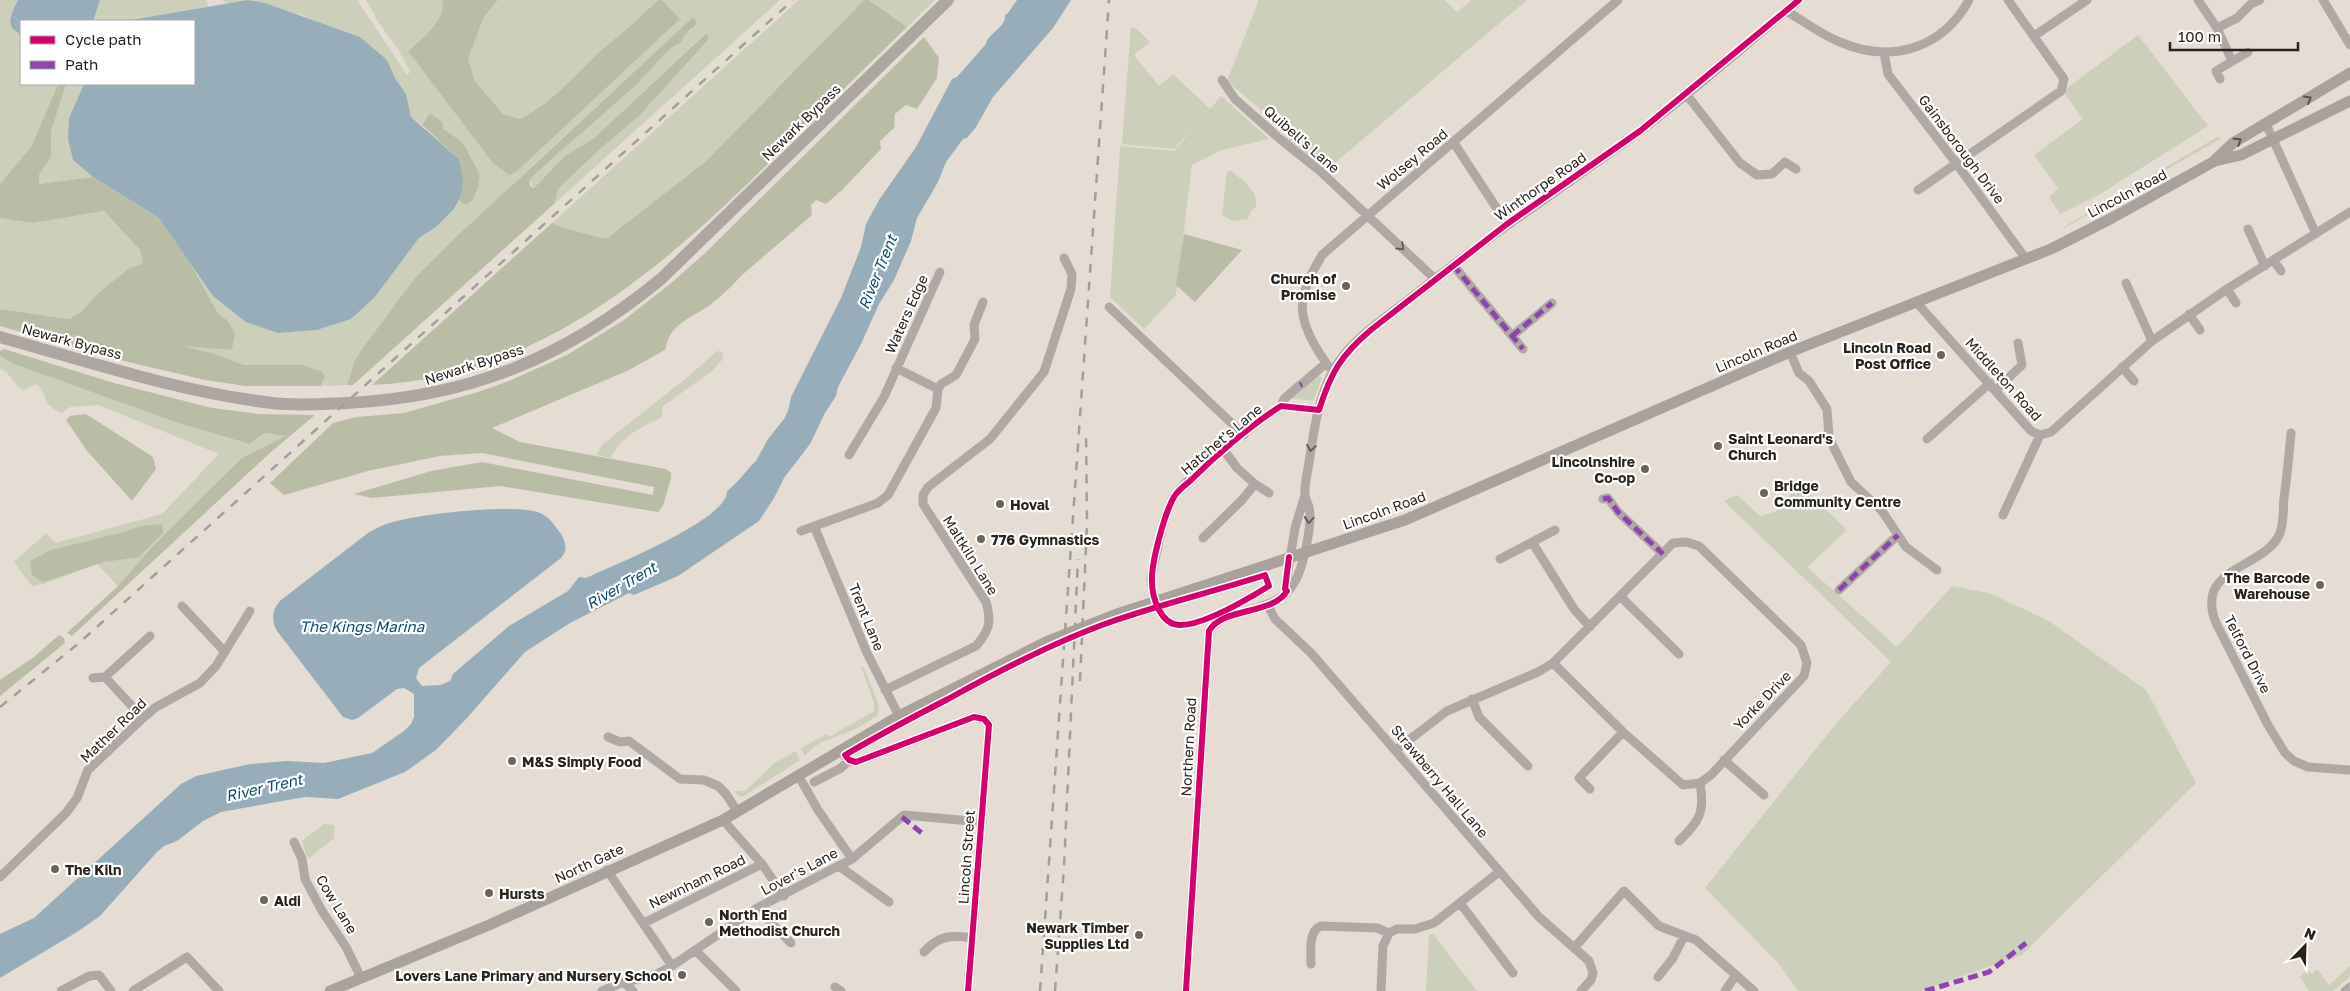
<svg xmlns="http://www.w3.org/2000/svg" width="2350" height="991" font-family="'Golos Text',sans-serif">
  <rect width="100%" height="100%" fill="#e5ddd3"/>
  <path fill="#cccfb9" d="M0,0H207L208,7L125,21H21V84H58L31,147L0,184Z
    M223,0H357L407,75L410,72L398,49L379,23L366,0H442C447,19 421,40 408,51L471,132H559L680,19L662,0H780L555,203L558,189L601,148L639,116L708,40L702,36L593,139L565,156L534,188L529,181L535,174L634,87L670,49L682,41L685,35L691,31L693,17L536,162L416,278L362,349L355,360L347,385L321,386L324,382L304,365H244L214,354L179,344L232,350L235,334L229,322L217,312L188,259L213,296L278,333L317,330L351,319L375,297L419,238L436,227L454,209L458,200L466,205L478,188L480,175L473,165L470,155L430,113L422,125L411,117L406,94L395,78L387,60L329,27L302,15L248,0L226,4Z
    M498,0H658C641,17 624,31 606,46C578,71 554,101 520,119L504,115L475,81L468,59L484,17Z
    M799,0H864L705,162L606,239L564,228L552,223Z
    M869,0H935L907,27Z
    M1259,0H1444L1457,12L1471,0H1527L1323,173L1280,139L1288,133L1227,81Z
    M1131,27L1137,29L1150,42L1134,55L1159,86L1173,74L1210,109L1221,96L1269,139L1222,150L1192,165L1176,295L1144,329L1110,297L1120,146L1174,151L1200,120L1174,149L1122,144Z
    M2138,35L2208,126L2097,196L2060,214L2049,197L2058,189L2034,155L2083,119L2063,91Z
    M66,84H84L69,118L73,160L93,177L39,184V175L51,157V132Z
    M2219,136L2220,139L2063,229L2064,227Z
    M1227,171H1231C1242,180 1259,191 1256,207L1251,211L1248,219L1233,221L1222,215Z
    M104,211L140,250L143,264L128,269L98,293L81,312L69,319L0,309V218L33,223Z
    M717,351L722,352L723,359L712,371L663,406L661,418C640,427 620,438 611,458L596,455L603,444L689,376Z
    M0,356L14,364L178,423L248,444L265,433L284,436L296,431L189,512L151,548L118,586L97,564L44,584L32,586L14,562L46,533L55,543L162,514L219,454L98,405L70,407L62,413C40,405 49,393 36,384L24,390C13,386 13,374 0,369Z
    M1318,375L1322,378L1313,401L1291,398Z
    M1800,484L1847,530L1807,567L1897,647L1952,586L1989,593L2049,621L2146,690L2196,783L2022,955L1920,991H1798L1778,963L1705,888L1835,725L1891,662L1724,501L1737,495L1760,516L1775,512Z
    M861,666L864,668L879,706L878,715C868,722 857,729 846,733C831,738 815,743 805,756L801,748L827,734L829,737L874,711V703Z
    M796,751L800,760L744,796H739L725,782L734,791H745L776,762Z
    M324,824L334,825V838L309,858L306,855L302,841Z
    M1433,934L1477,991H1426L1429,935Z
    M2350,966V977L2333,991H2309L2300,977L2308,970L2312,974L2317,969L2329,985Z"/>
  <path fill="#babda6" d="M442,0H498L484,17L468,59L475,81L503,114L520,119C554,102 578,71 606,46C624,31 641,17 658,0H662L680,19L559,132L517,171L509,175L493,163L408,51C421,40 447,19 442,0Z
    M864,0H869L907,27C865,68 823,109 781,151C667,264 542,378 372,385L552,223L564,228L606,239L705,162Z
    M693,17L697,23L685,35L682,41L670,49L634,87L535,174L529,181L530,186L534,188L565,156L593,139L703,36L708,34V40L639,116L601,148L558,189L555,203L353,385H347L355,360L362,349L415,278L452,241Z
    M924,37L939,58L937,78L917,109L906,105L895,114L894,128L880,141L881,149L842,190L826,204L816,200L811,205L812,215L742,275C732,286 722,296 710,305C690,319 670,323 665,350L627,371L492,428L520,442L666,469L671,473V478L663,506L658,512L500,486L372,498L354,494L431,471L482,462L653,495L654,487L482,453L440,456L368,471L284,495L270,483L333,423L357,417L404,413L478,392L509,381L567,355L624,320L670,284L704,254Z
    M58,84H66L51,132V157L39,175V184L93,177L159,218L188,259L217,312L229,322L235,334L232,350L184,346L215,354L244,365H304L322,372L325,377L321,386H245L205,380L107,357L0,326V309L69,319L81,312L98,293L128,269L143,263L140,250L104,211L33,223L0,218V184L31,147Z
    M430,113L442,122L444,129L463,143L480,175L478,188L472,201L466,205L458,200L461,195L459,159L422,125Z
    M1184,234L1242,250L1195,302L1176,285Z
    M4,349L114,383L212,408L259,414L315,415L271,452L72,636L67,633L118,586L151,548L242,458L290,434L284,436L265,433L249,444L178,423L14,364L0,356V351Z
    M86,414L153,457L156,469L132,501L87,451L66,420L70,416Z
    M162,524L163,533L139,557L104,562L43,582L32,575L30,561L51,550L120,533L141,526Z
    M59,635L64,638L65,643L0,696V680L34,657Z"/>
  <path fill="#97aeba" d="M18,0H100L93,21H21V35L12,28L10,21L13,10Z
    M248,0L265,3L360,37L387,60L395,78L406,94L411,117L459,159L463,179L461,195L454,209L436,227L419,238L375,297L351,319L317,330L278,333L246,322L213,296L159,218L93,177L73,160L68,139L69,118L84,84H194V21H125Z
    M1017,0H1071L1053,28L993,97L976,127L967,138L963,139L946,162L938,182L917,218L911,241L894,280L879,304L861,344L838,387L836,396L825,413L810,444L784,478L774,498L759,521L678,576L634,595L629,593L570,623L525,652L467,718L436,750L405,772L338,799L305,797L221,812L203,821L177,841L164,846L157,852L100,916L77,932L0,978V934L34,918L181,784L196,776L250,764L287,761L324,763L372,753L404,731L411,724L414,717V694L404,688L397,689L358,718L352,720L343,717L277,631C271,620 272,609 281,600L368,533C376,528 384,524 393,522C420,514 516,503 540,513C550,517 555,526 561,534C566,543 568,550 561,558L419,668L416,678L422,686L440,685L450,681L453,674L509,626L568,591L579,577L586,578C612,566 729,519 727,491C740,481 745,471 756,461L768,439L784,419L788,411L791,397L841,298L861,247L866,224L879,200L916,147L952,79L957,77L986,44C988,33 1006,28 1005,15L1008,13Z"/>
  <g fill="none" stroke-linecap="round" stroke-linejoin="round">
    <path stroke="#afa8a5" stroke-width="9" d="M2198,0L2217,28L2232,61
      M2323,0L2350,45
      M1786,11C1804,21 1821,35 1840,42C1891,64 1942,49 1969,0
      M2217,28L2237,18L2251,4L2260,0
      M2034,36L2087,0
      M1884,53L1888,74L1956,163L2026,259
      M2220,79L2216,71L2248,52
      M1222,80L1235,99L1280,139L1320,171L1434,278
      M1686,94L1740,163L1757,175L1772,174L1785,162L1796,169
      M2266,124L2316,234
      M1454,143L1507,224
      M1918,190L2061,91L2064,79L2008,0
      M2248,229L2265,266
      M2274,261L2281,271
      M1453,265L1523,349
      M2126,283L2152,341
      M2227,289L2236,303
      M1917,303L2031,431L2040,435L2051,432L2152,341L2227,289L2350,212
      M1109,307L1244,435
      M2189,314L2200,330
      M1512,336L1552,303
      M1790,352L1799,373L1809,381L1827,409L1829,438L1851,482L1882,511L1906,547L1937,570
      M2122,367L2134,381
      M896,368L938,389
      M1333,372C1318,353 1298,324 1303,298C1306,283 1314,269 1322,255L1618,0
      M1302,384L1326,363
      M1996,390L2022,365L2018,343
      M1281,406L1319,410
      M2291,433C2289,455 2287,477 2284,498C2283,509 2284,522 2280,533C2266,569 2193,566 2216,623L2268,725L2285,753L2294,761L2308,767L2350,770
      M1927,439L1990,383
      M849,455L884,397L940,272
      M1255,484L1269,493
      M1603,499L1608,498L1618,512L1663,554
      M2003,515L2040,435
      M814,526L867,653L899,716
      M801,531L878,503L888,495L936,408L938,389L941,384L956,375L975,339L974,325L983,302
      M1203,538L1242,500L1255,484L1237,468L1224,450
      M1532,542L1574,609L1590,627
      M1500,559L1555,530
      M1152,586L1151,579C1157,552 1161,523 1173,498C1181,481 1262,418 1281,406L1284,399L1300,385
      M1839,590L1898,535
      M1287,591L1285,589L1295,528L1305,495
      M1621,597L1679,654
      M1267,604L1275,619L1312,654L1539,917L1589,961L1593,973L1591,980L1581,991
      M182,606L225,652
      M93,678L105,677
      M885,690L976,646C989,631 992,622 986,602L923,504V495L928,487L990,439L1044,372L1071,289L1072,274L1064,258
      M1472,699L1479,717L1528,766
      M143,718L105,677L150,636
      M608,737L620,742L629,741L680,779L704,780L718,786L726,794L737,811
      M839,750L849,760L856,762L974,717L984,719L989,725L968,991
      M1396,750L1447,711L1538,672L1553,663L1673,543L1686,542L1699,546L1801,645L1807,663L1804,676L1711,775L1700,783L1683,785L1623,732L1553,663
      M1724,760L1764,795
      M798,775L818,810L852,859
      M814,782L841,768L849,760
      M1590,789L1579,778L1623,732
      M723,820L762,864L784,896
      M1679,841C1700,820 1705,813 1700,783
      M294,842L302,859L305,879L322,911L346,947L361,978
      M839,866L889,902
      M607,870L672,966
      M0,877L66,813L77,798L88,770L143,718L156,707L200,683L216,666L250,611
      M1460,903L1513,973
      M757,908L791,943
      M644,923L762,864
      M1574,948L1624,891L1659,926L1696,940L1754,991
      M696,951L736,991
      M924,952C939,935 951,935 972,938
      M1311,964C1311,951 1308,931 1321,926L1377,928L1389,933
      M1658,977L1673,958L1684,936
      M624,982L633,991
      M835,987L841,991
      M61,991L89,976L99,975L111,991
      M133,991L187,957L219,991
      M602,991L624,982L653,976L672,966L757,908L852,859L904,815L982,822
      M1186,991L1209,631C1223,606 1277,615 1294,583C1303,569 1313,523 1309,507C1308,503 1305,499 1305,494C1304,484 1308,472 1309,462C1314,431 1318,397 1334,369C1351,340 1382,320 1408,300C1482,240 1562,189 1639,132C1694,91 1747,44 1799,0
      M1381,991L1383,946L1389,933L1397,929H1415L1434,923L1499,872
      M1725,991L1736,975
      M2345,991L2350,987"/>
    <path stroke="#a9a19c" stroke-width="11" d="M2215,161L2241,155L2350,101
      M330,991L489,925L723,820L899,716L1048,641L1114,615L1405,520L1790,352L2051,249L2112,218L2213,162L2233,143L2350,73"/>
    <path stroke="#aea6a0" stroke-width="12" d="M0,337C89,362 180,392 272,403C297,406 322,404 347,403C471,397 566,357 661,279L948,0"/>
    <path stroke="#a49e99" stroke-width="2.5" stroke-dasharray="9 9" stroke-linecap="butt" d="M1080,681L1087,524L1086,431
      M0,707L79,643L793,0
      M1040,991L1109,0
      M1055,991L1064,867L1078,559"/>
    <path stroke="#8e44ad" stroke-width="5" stroke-dasharray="10 5" stroke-linecap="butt" d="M1453,265L1523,349
      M1512,336L1552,303
      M1300,385L1302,384
      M1603,499L1608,498L1618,512L1663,554
      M1839,590L1898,535
      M902,817L923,834
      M1925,991L1989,972L2026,943"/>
    <g stroke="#fff" stroke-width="9">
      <path id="cycleway" d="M968,991L989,725L984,719L974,717L856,762L849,760L845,755C879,735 913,717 948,699C1002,669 1058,640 1116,620C1165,603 1216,591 1265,575L1269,586C1248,599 1203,626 1179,625C1160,624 1152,597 1152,581C1151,563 1165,512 1174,497C1177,491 1185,485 1190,481C1215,456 1251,425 1281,406L1319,410C1331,372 1341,355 1372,329L1507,224L1640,131L1799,0
        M1186,991L1209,631C1222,607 1273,615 1287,591L1285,589L1289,557"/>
    </g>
    <use href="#cycleway" stroke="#d6006c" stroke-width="6"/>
  </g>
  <defs><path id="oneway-chevron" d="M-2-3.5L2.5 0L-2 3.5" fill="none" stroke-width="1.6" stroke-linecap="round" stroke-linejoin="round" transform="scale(1.25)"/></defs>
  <g stroke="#5c554f">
    <use href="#oneway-chevron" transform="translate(2308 99) rotate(-30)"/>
    <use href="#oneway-chevron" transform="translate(2238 141) rotate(-33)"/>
  </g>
  <g stroke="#655f59">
    <use href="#oneway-chevron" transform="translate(1401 247) rotate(43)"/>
    <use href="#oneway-chevron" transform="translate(1311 448) rotate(99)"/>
    <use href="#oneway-chevron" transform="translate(1309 520) rotate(95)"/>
  </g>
  <g fill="#6a645b" stroke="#fff" stroke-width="2">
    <circle cx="1346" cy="286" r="5"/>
    <circle cx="1941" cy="355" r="5"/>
    <circle cx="1718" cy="446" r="5"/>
    <circle cx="1645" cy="469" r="5"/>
    <circle cx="1764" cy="493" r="5"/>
    <circle cx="1000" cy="504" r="5"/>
    <circle cx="981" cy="539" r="5"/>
    <circle cx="2320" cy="585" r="5"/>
    <circle cx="512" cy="761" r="5"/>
    <circle cx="55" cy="869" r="5"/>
    <circle cx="489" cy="893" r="5"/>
    <circle cx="264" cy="900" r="5"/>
    <circle cx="709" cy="922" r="5"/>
    <circle cx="1139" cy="935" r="5"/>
    <circle cx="682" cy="975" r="5"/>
  </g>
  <g text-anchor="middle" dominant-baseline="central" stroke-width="4.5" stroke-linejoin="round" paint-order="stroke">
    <g font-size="14" fill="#28231b" stroke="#fff">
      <text transform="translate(801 122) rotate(-44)">Newark Bypass</text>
      <text transform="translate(1302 139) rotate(41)">Quibell's Lane</text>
      <text transform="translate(1962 149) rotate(53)">Gainsborough Drive</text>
      <text transform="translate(1412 159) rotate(-40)">Wolsey Road</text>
      <text transform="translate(1540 186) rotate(-35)">Winthorpe Road</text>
      <text transform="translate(2127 193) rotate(-28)">Lincoln Road</text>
      <text transform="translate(906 314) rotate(-66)">Waters Edge</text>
      <text transform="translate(72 341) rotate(15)">Newark Bypass</text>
      <text transform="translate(1756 351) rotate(-23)">Lincoln Road</text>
      <text transform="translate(474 364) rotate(-18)">Newark Bypass</text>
      <text transform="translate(2004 379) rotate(48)">Middleton Road</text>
      <text transform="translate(1221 439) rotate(-40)">Hatchet's Lane</text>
      <text transform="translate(1384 510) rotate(-20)">Lincoln Road</text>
      <text transform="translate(971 555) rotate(58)">Maltkiln Lane</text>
      <text transform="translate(867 617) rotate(68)">Trent Lane</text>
      <text transform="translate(2248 654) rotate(63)">Telford Drive</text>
      <text transform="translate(1762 700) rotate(-46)">Yorke Drive</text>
      <text transform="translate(113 730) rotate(-44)">Mather Road</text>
      <text transform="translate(1188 747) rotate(-87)">Northern Road</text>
      <text transform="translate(1440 781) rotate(50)">Strawberry Hall Lane</text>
      <text transform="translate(966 857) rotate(-86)">Lincoln Street</text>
      <text transform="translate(589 863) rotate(-25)">North Gate</text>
      <text transform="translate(799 871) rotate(-28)">Lover's Lane</text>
      <text transform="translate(697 881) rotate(-26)">Newnham Road</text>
      <text transform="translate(337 904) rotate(59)">Cow Lane</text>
    </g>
    <g font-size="14" font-weight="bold" fill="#28231b" stroke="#fff" text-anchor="start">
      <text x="1336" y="278" text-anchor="end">Church of<tspan x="1336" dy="16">Promise</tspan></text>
      <text x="1931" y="347" text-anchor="end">Lincoln Road<tspan x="1931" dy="16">Post Office</tspan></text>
      <text x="1728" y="438">Saint Leonard's<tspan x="1728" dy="16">Church</tspan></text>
      <text x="1635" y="461" text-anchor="end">Lincolnshire<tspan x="1635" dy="16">Co-op</tspan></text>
      <text x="1774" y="485">Bridge<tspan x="1774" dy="16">Community Centre</tspan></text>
      <text x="1010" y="504">Hoval</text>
      <text x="991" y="539">776 Gymnastics</text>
      <text x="2310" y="577" text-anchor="end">The Barcode<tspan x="2310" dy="16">Warehouse</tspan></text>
      <text x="522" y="761">M&amp;S Simply Food</text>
      <text x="65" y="869">The Kiln</text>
      <text x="499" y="893">Hursts</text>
      <text x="274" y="900">Aldi</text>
      <text x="719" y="914">North End<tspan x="719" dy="16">Methodist Church</tspan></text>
      <text x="1129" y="927" text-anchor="end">Newark Timber<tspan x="1129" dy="16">Supplies Ltd</tspan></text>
      <text x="672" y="975" text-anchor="end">Lovers Lane Primary and Nursery School</text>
    </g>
    <g font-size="15" font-style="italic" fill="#0a4e6d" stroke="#fff">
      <text transform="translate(877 272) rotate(-68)">River Trent</text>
      <text transform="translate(621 585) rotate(-30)">River Trent</text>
      <text x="362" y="626">The Kings Marina</text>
      <text transform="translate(264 787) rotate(-13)">River Trent</text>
    </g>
  </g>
  <rect x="20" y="20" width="175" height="65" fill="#ffffff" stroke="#a9a7a4"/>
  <rect x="30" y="36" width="25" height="8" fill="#d6006c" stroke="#a9a7a4"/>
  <text x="65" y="45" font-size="15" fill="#28231b">Cycle path</text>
  <rect x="30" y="61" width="25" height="8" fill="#8e44ad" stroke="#a9a7a4"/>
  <text x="65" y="70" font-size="15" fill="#28231b">Path</text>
  <g transform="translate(2305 946) rotate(23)" stroke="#ffffff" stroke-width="4" paint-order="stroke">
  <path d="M0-4L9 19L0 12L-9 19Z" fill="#28231b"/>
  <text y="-8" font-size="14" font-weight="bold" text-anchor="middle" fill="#28231b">N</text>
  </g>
  <path d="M2170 42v8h128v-8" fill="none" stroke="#28231b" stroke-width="2.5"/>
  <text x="2178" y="42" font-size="15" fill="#28231b" stroke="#ffffff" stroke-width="4" paint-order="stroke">100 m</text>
</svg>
